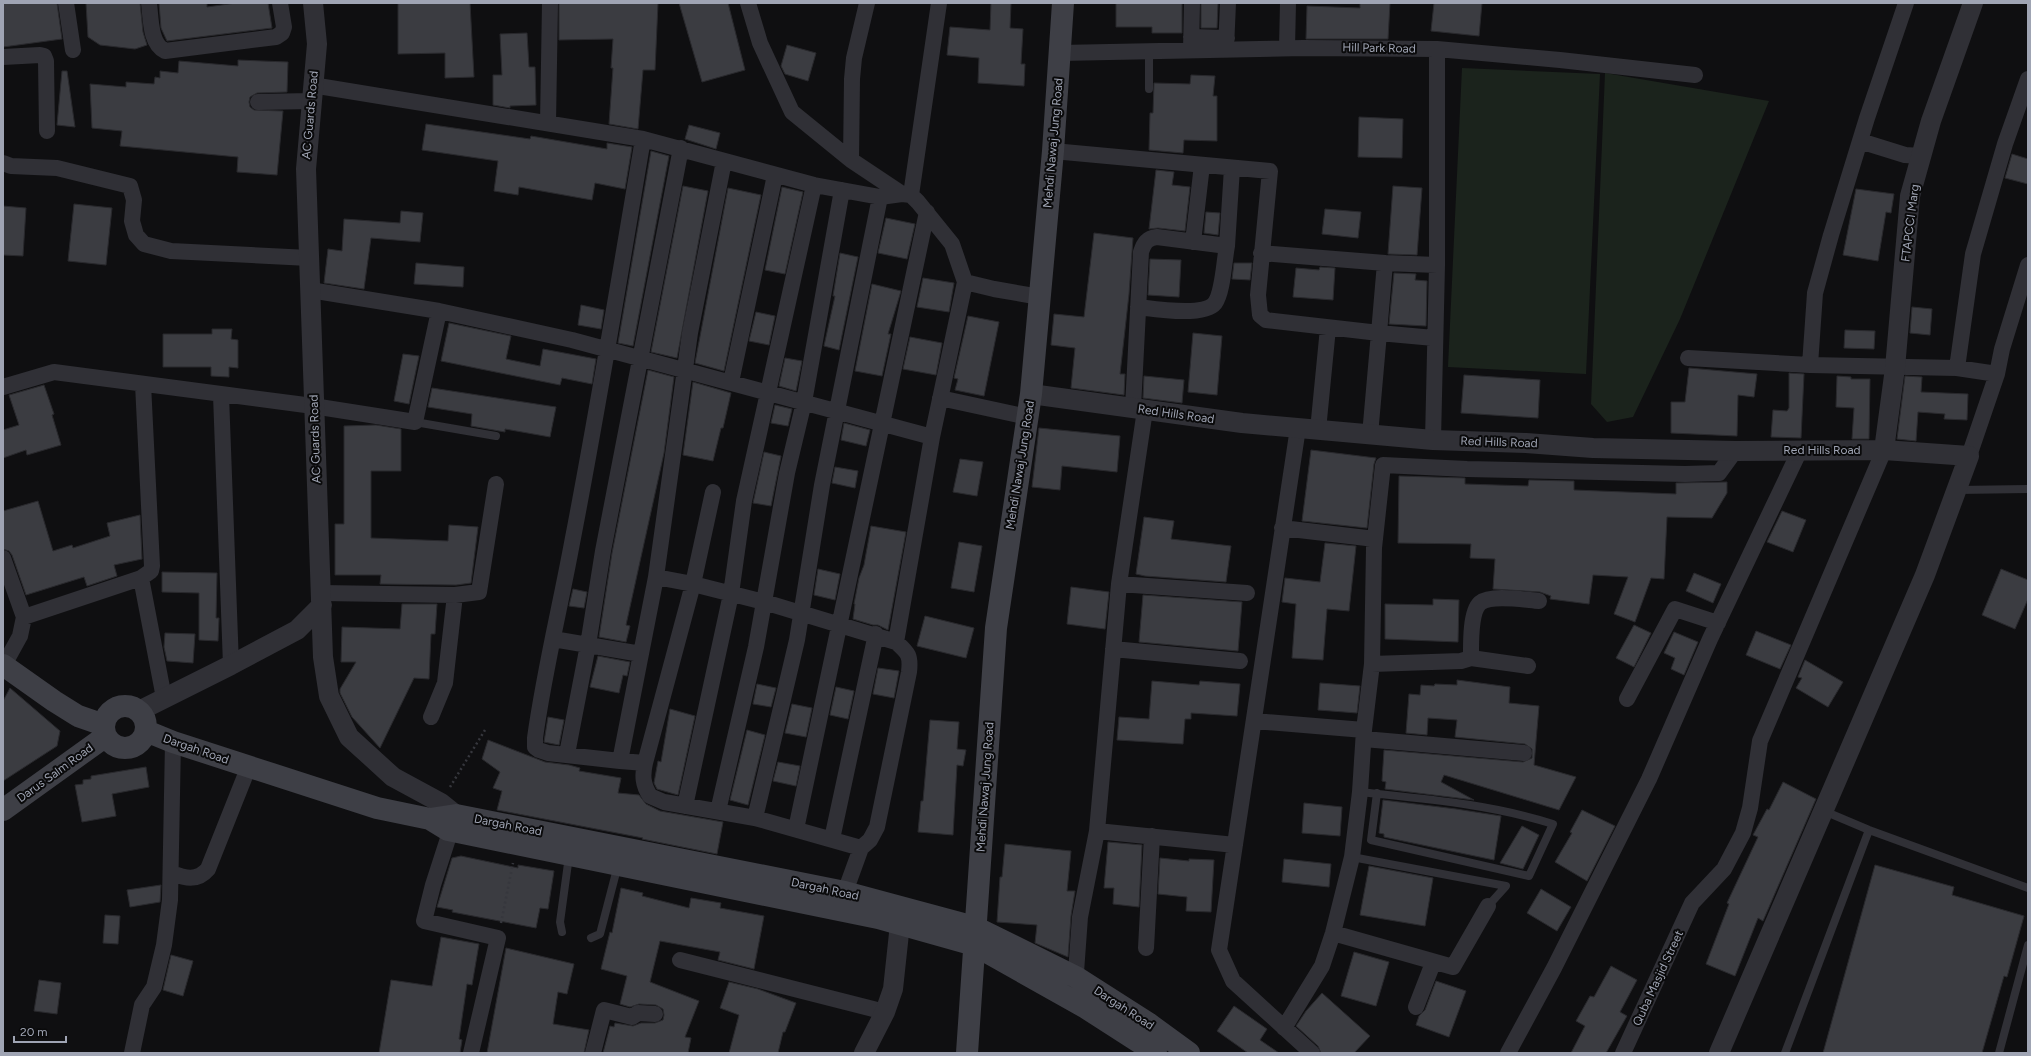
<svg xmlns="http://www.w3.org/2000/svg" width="2031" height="1056" font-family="Figtree,sans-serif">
  <rect width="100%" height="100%" fill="#0f0f11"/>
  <path fill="#1b231c" d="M1462,68L1600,74L1586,374L1448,367Z
    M1605,73L1769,101L1680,319L1633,417L1607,422L1591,404Z"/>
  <path fill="#3b3c41" stroke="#29292d" d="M3,3H57L62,39L3,47Z
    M86,3H140L143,32L147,45L135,49L100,45L88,37Z
    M159,3H207V7L236,3H268L272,28L167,41L161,28Z
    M398,3H470L474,77L445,78V53L398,54Z
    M559,3H658L655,70H643L638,129L609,124L613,68H611L613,39L559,40Z
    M679,3H728L745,70L702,82Z
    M991,3H1011L1010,28L1023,29L1021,64H1025L1024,86L978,83L979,58L947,55L950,27L990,30Z
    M1116,3H1182V33H1152V27H1116Z
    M1201,3H1218L1217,28H1201Z
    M1360,3H1390L1388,39H1306L1307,6L1360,8Z
    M1434,3H1482L1479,36L1431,31Z
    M527,33L529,67H535L536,105L510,106V108L493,105V75H502L500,34Z
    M787,45L816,53L808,81L785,74L781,66Z
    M238,60L288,62L287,92L257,93L250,97L249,102L250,107L254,110L283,111L277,175L237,172L238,157L120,146L122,131L92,128L90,84L126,87V82L154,84L155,77L160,78V71L178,73L179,61L238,66Z
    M62,71H67L75,127L57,125Z
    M1191,75L1215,76L1213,96H1217V141L1184,140L1183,153L1149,150L1150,113H1153L1154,83L1190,84Z
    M1359,117L1403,119L1402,158L1358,157Z
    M426,124L530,139L531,136L607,149V143L632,147L625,189L595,183L592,200L519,187L518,195L494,191L498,161L422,150Z
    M689,125L720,133L716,149L685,139Z
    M651,151L669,156L633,346L618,343Z
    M2012,154L2028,159V184L2005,178Z
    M1156,170L1174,172L1172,185L1190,187L1185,231L1158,228L1149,229Z
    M683,186L708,191L677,358L651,352Z
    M1393,186L1422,188L1417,255L1388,254Z
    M782,187L803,192L785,274L765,270Z
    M728,188L761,195L724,371L695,363Z
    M1856,189L1894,194L1891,213L1886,212L1878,261L1843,255Z
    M74,204L112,208L106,265L68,261Z
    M3,206L26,208L23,256L3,255Z
    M1325,209L1361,212L1358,238L1322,234Z
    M401,211L423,213L420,242L371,238L364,289L324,283L328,249L342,251L344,219L400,223Z
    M1206,212L1220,213L1218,235L1204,233Z
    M886,218L915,224L907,259L878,253Z
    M1094,233L1133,238L1129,294L1120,374H1125L1124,395L1071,388L1075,348L1051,345L1054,314L1084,317Z
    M840,253L858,257L839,350L824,346L835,296H833Z
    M1150,259L1181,260L1179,297L1148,295Z
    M416,263L464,267L463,287L414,284Z
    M1234,263H1252L1250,280L1232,279Z
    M1320,267L1335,268L1333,300L1293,297L1296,268L1319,270Z
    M1394,273L1416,274L1415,280L1427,281L1426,326L1389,324Z
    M923,278L954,283L949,312L917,307Z
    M872,284L901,291L888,334H891L882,376L855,371Z
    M581,305L604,310L601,329L578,325Z
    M1912,307L1932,309L1930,335L1910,333Z
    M756,312L775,316L769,345L749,341Z
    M968,316L999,322L984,396L955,390L958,379L954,378Z
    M449,323L511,336L506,359L540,366L543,349L596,359L592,384L562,378L560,385L441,361Z
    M212,329H232L231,339L238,340V368L229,367V377L211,376V367H163V334H212Z
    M1845,330L1875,331L1874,349L1844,348Z
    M1193,333L1222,336L1217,395L1188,392Z
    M910,337L942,343L936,375L903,369Z
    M403,354L419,356L409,404L394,401Z
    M785,358L802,361L796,391L779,386Z
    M1689,368L1757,374L1754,397L1738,395L1737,436L1671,433V402H1685Z
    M648,370L674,377L664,453L626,625L630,626L626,642L599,637L612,553Z
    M1789,373L1804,374L1801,438L1771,437L1773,410L1787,411L1789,408Z
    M1464,375L1540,380L1538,418L1461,413Z
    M1144,376L1184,380L1182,403L1143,398Z
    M1837,376L1851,377V379H1870L1869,439H1852L1854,408L1836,407Z
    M1905,376L1922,377L1921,392L1968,394L1967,420L1944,419L1945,414L1918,412L1916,441L1897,439Z
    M693,382L731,393L723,428H721L713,461L683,455Z
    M44,385L54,414L52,415L61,445L27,455L26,450L3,458V430L19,425L9,395Z
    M432,388L556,407L550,437L505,429V432L471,426L472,414L428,407Z
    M775,405L792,409L788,426L771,423Z
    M844,423L870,430L866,446L841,440Z
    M376,425L401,429V471H371V538L448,541L449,525L478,527L471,583L456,585L380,584L381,575H335V524H344V426Z
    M1039,428L1120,436L1117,472L1062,466L1060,490L1032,487Z
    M1311,450L1376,458L1374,464L1367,528L1302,521Z
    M764,452L781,456L771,506L753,503Z
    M960,459L983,462L977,496L953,492Z
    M835,467L858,471L855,488L832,483Z
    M1399,476L1465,478V484L1528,486L1529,480L1571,481H1574V490L1676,494V483L1727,482V493L1712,518L1667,517L1664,579L1651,578L1635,622L1614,614L1628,577L1593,575L1589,604L1550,599L1551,596L1540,592L1493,589L1495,559L1470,558L1471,544L1398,543Z
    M38,501L53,551L72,545L73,548L110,536L107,523L140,515L142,559L114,565L117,576L87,586L84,577L26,595L12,555L9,551L3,549V511Z
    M1782,511L1806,520L1793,552L1767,542Z
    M1144,517L1174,521L1171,539L1231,546L1226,582L1145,576L1136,574Z
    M871,526L906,532L888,630L878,625H873L853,619L855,604H854L859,578L864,565Z
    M959,542L982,546L974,592L951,588Z
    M1325,543L1356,546L1349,611L1327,609L1323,660L1292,658L1296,604L1282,602L1285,578L1320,582Z
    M818,569L840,574L835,600L814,595Z
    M2001,569L2028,580V599L2015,629L1982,615Z
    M162,572L217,573L216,618H219L218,641L199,640V593L162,592Z
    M1694,573L1721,584L1713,603L1686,591Z
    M1071,587L1109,592L1105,629L1067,624Z
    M573,589L587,592L584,608L569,606Z
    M1143,595L1242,602L1238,651L1139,642Z
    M1433,599L1459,600L1458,642L1385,639V604L1433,605Z
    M402,604H437L435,634H431L429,679L414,678L380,748L352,717L340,693V689L356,662H341L342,627L400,629Z
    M925,616L974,628L966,658L917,646Z
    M1634,625L1651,633L1634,667L1616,658Z
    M1756,631L1791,645L1780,669L1746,655Z
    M1674,632L1698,642L1684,675L1671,669L1675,658L1664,653Z
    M165,633L195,634L193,663L167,661L164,647Z
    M598,656L630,662L627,676L623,675L619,693L590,687Z
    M1805,660L1843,682L1828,707L1796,688L1802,678L1798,677Z
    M878,668L899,671L894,698L873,694Z
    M1457,680L1510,687L1509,703L1539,706L1534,765L1576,777L1559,810L1444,775L1441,782L1474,800L1385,789L1386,782L1382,781L1384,750L1523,762L1532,758V749L1525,744L1455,737L1457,720L1428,718L1427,735L1406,733L1409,694L1420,695L1421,685L1434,686L1435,684L1457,685Z
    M1152,681L1199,685L1200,681L1240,684L1237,716L1191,713V719H1185L1183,744L1117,740L1119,717L1149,719Z
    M1320,683L1360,686L1357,713L1318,710Z
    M757,684L776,688L771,707L753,704Z
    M836,687L854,691L848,719L830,715Z
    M10,688L60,731L57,746L3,781V701Z
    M792,704L812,708L806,737L785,733Z
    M670,709L695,716L678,795L657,789L654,783L658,761L661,762Z
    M548,717L564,720L559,745L544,742Z
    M930,720L959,722L957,749L966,750L963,766L957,765L953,835L918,832L921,801H923Z
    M747,730L765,735L748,805L730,800Z
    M488,740L545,762L569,765L580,768L579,771L621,778L618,793L639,795L646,804L660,811L723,822L717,854L642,839L643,838L497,810L502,791L493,788L500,772L482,759Z
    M778,762L800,766L796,786L773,781Z
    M146,767L149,787L112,794L116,816L82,822L75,785L83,784V780L91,779V776Z
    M1783,782L1816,799L1763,921L1758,918L1735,976L1706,964L1729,904L1727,903L1758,837L1753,835L1767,809L1769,810Z
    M1383,800L1456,809L1501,816L1494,860L1384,837V834L1379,833Z
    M1304,803L1342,807L1340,836L1302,833Z
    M1582,810L1615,826L1587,881L1555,862L1572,833L1570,832Z
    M1522,826L1539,835L1523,869L1500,863Z
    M1108,842L1142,845L1139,907L1113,904L1114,888H1104Z
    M1005,844L1071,851L1067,891H1075L1071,916L1068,957L1035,943L1037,925L997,922L1000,877H1002Z
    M461,856L518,868V865L554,871L548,909L540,908L536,928L452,912L453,910L437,907L452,858Z
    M1160,858L1189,861V859L1214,860L1211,912L1186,911L1187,897L1158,894Z
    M1284,859L1331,864L1329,887L1282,882Z
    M1875,865L1954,887L1952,895L2024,916L2007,977L2004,976L1982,1053H1823Z
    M1369,866L1433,878L1425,926L1360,915Z
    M161,885L160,902L130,907L127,890Z
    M621,888L643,893L642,896L689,908L691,898L721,903L720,908L764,916L754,969L718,960L720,952L660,941L650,982L699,1001L685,1037L691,1038L688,1053H603L610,1026L614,1027L615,1023L633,1026L641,1023H655L663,1020L664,1015L663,1009L656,1005L639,1004L630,1007L620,1004L627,976L601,969L610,932L612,933Z
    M1541,889L1571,907L1557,931L1527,913Z
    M105,915L120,916L118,944L103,943Z
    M441,937L479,944L472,985L467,984L459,1039L462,1040L460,1053H379L391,980L432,986Z
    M506,948L574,964L567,994L558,992L553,1024L589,1030L584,1053H487Z
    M1354,952L1389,962L1376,1006L1341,996Z
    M171,955L193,961L183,996L163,990Z
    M1611,966L1637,980L1620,1012L1627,1016L1606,1053H1571L1585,1026L1576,1021L1590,996L1594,997Z
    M39,980L61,983L57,1014L34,1011Z
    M1436,981L1466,991L1449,1037L1416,1025L1419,1016L1425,1010Z
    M729,982L758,989L796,1003L785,1032H783L778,1053H729L739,1015L720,1008Z
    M1322,993L1370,1036L1354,1053H1321L1318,1046L1296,1026L1306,1011Z
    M1234,1006L1267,1029L1260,1040L1279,1053H1248L1217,1031Z"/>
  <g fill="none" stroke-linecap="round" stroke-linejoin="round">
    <path stroke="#36373d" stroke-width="2.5" stroke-dasharray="2 3" stroke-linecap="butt" d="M450,787L485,730
      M501,923L513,863"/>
    <path stroke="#303036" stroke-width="8" d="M1149,89V52
      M415,422L496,436
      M1957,490L2028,489
      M1360,792C1425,799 1490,804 1553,824L1529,876L1371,840L1377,793
      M1824,811L1869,830L2028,888
      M1352,857L1506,886L1488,906
      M562,932L560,922L569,856
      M591,938L600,934L618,865
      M1785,1053L1869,830
      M1999,1053L2028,945"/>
    <path stroke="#303036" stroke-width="16" d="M66,3L73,50
      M149,3C151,19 150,44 165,51L276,37L282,33L284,27L280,3
      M748,3L760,43L792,112L851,160L902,194L911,195L918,202L952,244L965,282L994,289L1040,297
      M1191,37L1227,38
      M1287,48L1288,3
      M1226,49L1228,3
      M1191,50L1192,3
      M1060,53L1303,48L1437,49L1560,60L1695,75
      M3,57L40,55L44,56L46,61L47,131
      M312,85L643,139L814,185L880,197L902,194
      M258,102L311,101
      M548,123L550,3
      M1860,141L1905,155L1921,156
      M1053,151L1270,171L1258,295L1260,315L1266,320L1379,333L1385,263
      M851,160L852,79L854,58L867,3
      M3,163L11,166L57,168L130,186L134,200L132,221L136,235L144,244L171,251L309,258
      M911,195L939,3
      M1193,242L1202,165
      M1227,246L1232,168
      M1261,253L1385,263L1437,265
      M310,290L439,311L572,340L932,437
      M1688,358L1810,365L1957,368L1997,374
      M1810,365L1815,293L1831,235L1867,118L1906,3
      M1957,368L1973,254L2005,144L2028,79
      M731,382L775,175
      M143,384L152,566L151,571L141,578L164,698
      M3,387L54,372L313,406L415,422L439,311
      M221,395L231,665
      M940,398L1028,417
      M1133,408L1141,252C1144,243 1147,238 1157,237L1227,246C1224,261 1223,292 1215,303C1204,317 1155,309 1138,307
      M1298,428L1219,950L1233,981L1312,1053
      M1318,430L1328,328
      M1370,435L1379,333L1434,338
      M1433,440L1437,265V49
      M1969,456L1997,374L2002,349L2028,265
      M713,492L693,584L645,763C642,776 643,785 650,796L664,802L755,818L861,848
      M1282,528L1375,539
      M3,558L24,617L20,636L4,665
      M656,577L693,584L764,602L896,642
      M1119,584L1247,593
      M321,593L455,595L479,592L496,484
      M24,617L141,578
      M553,639L641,654
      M1113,649L1240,661
      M1471,658C1471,645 1470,612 1480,603C1491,594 1525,600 1539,601
      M1372,664L1461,661L1471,658L1528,666
      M1627,699L1675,609L1718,623
      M431,717L445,683L455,595
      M1254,721L1364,730
      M1364,739L1524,753
      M567,754L588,645L603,551L681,148
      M620,761L548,753L539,750L535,747V738C544,672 560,608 572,543C598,409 620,274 643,139
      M645,763L620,761L656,577L690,333L724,161
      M685,806L731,594L744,501L814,185
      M718,811L756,647L787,473L804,402L842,190
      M755,818L797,640L822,485L880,197
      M454,820L433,885L424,921L498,938L471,1053
      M796,829L927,212
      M1097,831L1235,845
      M832,839L876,634
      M171,873C185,878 197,882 208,869L249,766
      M845,892L861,848L870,840L877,827L909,672C911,655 908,653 896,642L932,437L965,282
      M1333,933L1453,967L1488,906
      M1146,948L1152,836
      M680,960L885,1012
      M1075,986L1080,917L1097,831L1119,584L1145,410
      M1416,1007L1433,963
      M1284,1028L1322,966L1333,933L1352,857L1360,792L1364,730L1372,664L1374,548L1383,465L1467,469L1685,474L1719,473L1735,451
      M132,1053L142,1005L154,987L164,945L170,900L173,742
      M593,1053L604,1010L632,1017L638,1013L655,1014
      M1508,1053L1554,968L1649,779L1710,639L1800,450
      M1623,1053L1692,903L1724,869L1743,833L1750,808L1760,741L1884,450"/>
    <path stroke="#303036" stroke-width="20" d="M313,3L317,44L306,169L323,657L329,696L349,737L393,777L441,803L456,815
      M1031,394L1242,423L1433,440L1526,443L1593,448L1735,451L1884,450L1969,456L1925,575L1719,1053
      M1884,450L1895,368L1910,196L1931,121L1973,3
      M139,711L231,665L297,630L322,605
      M864,1053L885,1012L893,989L900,924"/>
    <path stroke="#3e3f46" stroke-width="22" d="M3,665L54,701L78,716L104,725
      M104 727a21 21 0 1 1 42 0a21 21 0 1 1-42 0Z
      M146,731L173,742L377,808L430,819L448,830L878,918L974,945L1086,1008L1156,1053
      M3,810L106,736
      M430,819L456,815L845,892L975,927L1076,977L1148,1023L1189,1053
      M967,1053L996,628L1031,394L1053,151L1063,3"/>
  </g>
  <g text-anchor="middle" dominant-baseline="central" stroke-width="4" stroke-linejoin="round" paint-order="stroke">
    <g font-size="12" fill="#9fa4b3" stroke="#0a0a0b">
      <text transform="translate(1379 48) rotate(1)">Hill Park Road</text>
      <text transform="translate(310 115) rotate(-85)">AC Guards Road</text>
      <text transform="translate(1053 143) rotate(-85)">Mehdi Nawaj Jung Road</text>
      <text transform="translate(1910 223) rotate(-83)">FTAPCCI Marg</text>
      <text transform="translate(1176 414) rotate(8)">Red Hills Road</text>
      <text transform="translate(315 439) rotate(-92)">AC Guards Road</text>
      <text transform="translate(1499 442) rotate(2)">Red Hills Road</text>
      <text x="1822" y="450">Red Hills Road</text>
      <text transform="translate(1020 465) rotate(-81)">Mehdi Nawaj Jung Road</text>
      <text transform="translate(196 749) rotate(19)">Dargah Road</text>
      <text transform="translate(55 773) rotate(-36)">Darus Salm Road</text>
      <text transform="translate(985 787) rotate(-86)">Mehdi Nawaj Jung Road</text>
      <text transform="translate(508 825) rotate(11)">Dargah Road</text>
      <text transform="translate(825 889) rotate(12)">Dargah Road</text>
      <text transform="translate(1658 978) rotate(-65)">Quba Masjid Street</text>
      <text transform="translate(1124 1008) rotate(33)">Dargah Road</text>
    </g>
  </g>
  <rect width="2031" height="1056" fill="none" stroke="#9fa4b3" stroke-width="8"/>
  <path d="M14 1036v6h52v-6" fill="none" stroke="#9fa4b3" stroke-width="2"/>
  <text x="20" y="1036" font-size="12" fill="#9fa4b3" stroke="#0a0a0b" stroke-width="3" paint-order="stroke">20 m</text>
</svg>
